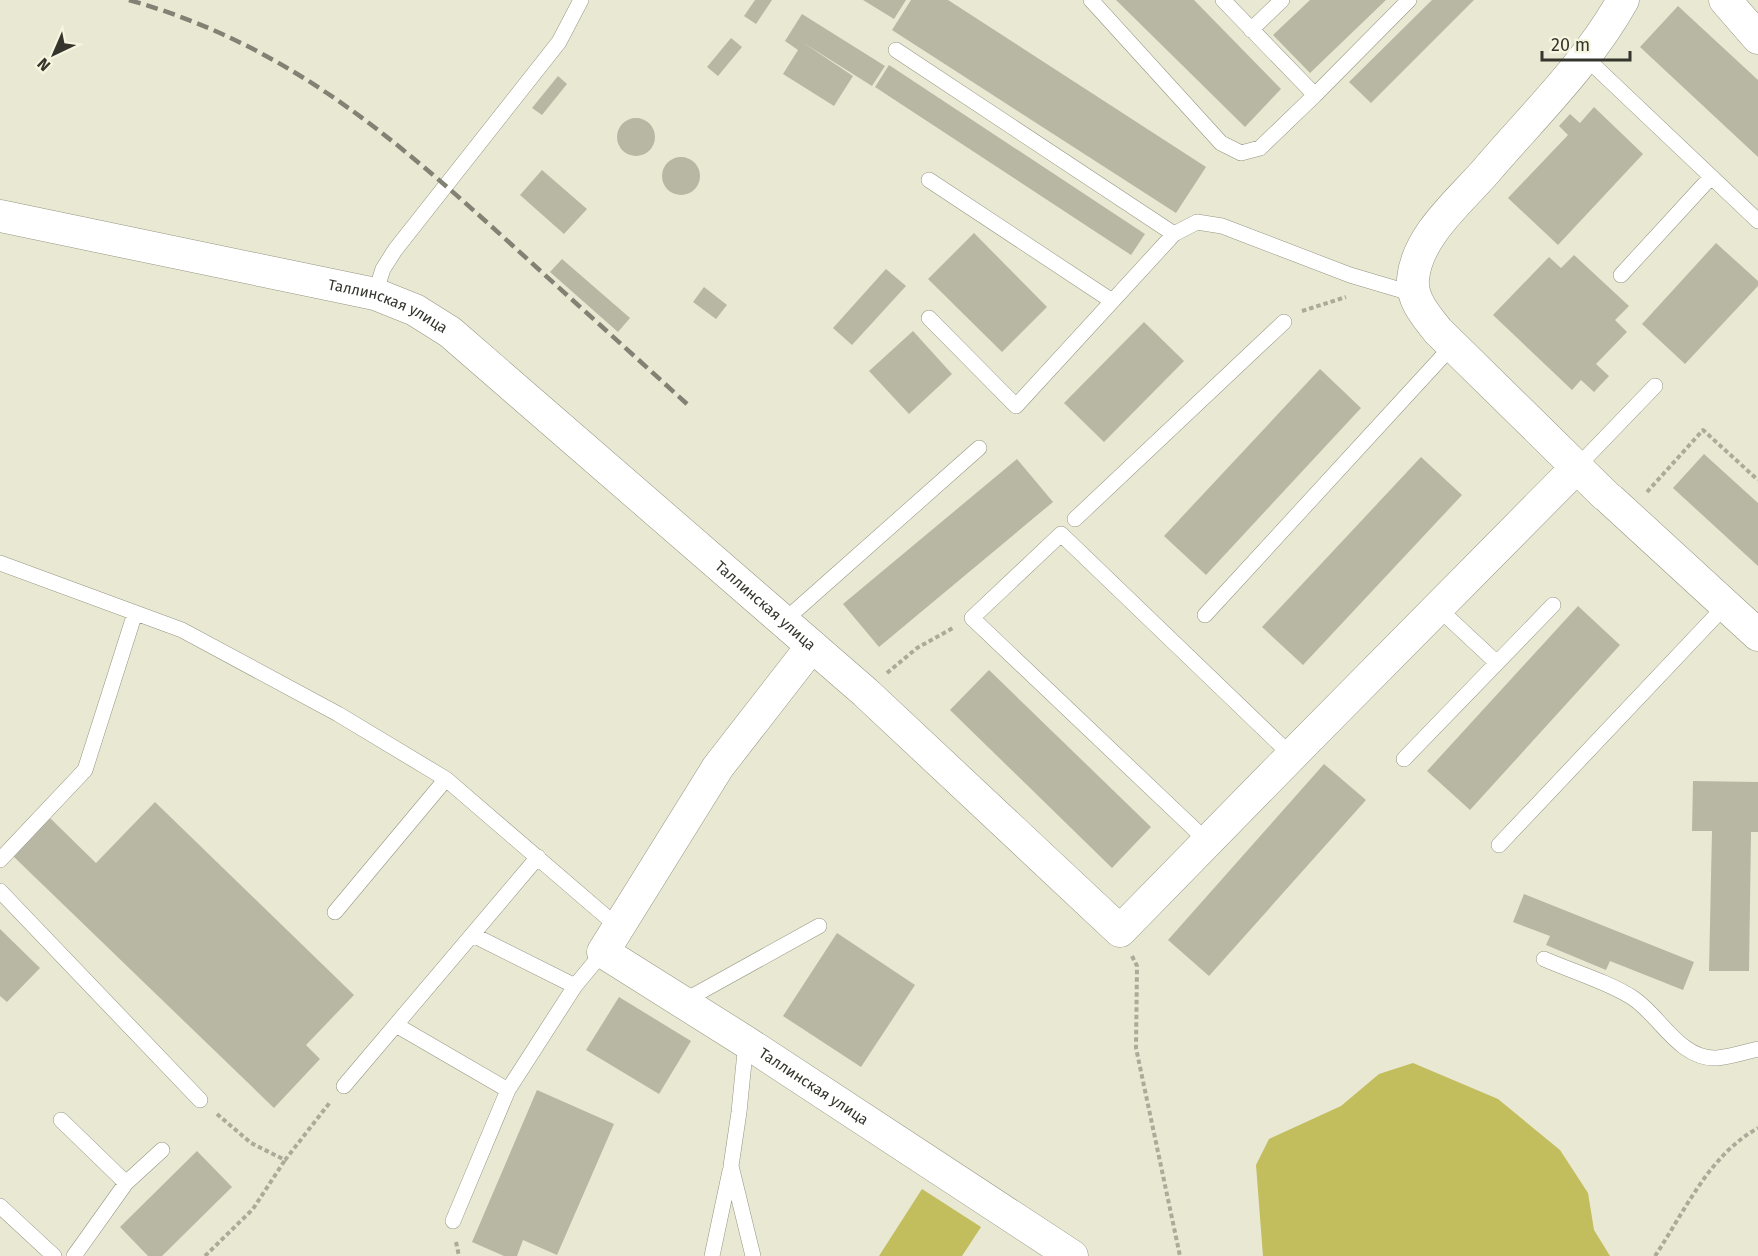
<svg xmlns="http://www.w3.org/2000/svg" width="1758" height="1256" font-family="'Fira Sans',sans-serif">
  <rect width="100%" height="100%" fill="#e9e8d3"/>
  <path fill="#c2bd5d" d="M1413,1063L1498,1099L1560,1150L1588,1193L1594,1230L1610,1256H1263L1256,1165L1269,1139L1341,1106L1379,1074Z
    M922,1189L981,1227L962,1256H879Z"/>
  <path fill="#b7b7a3" d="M755,0H772L756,24L744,16Z
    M863,0H906L894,19Z
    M911,0H948L1206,167L1176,213L892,30Z
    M1116,0H1194L1281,89L1245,127Z
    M1310,0H1386L1310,73L1273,35Z
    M1432,0H1474L1371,103L1349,82Z
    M1678,6L1758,80V157L1640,47Z
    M802,14L885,66L872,86L802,42L853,76L834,106L783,74L798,50L785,41Z
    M731,38L742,47L718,76L707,67Z
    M889,65L1145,234L1131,255L875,87Z
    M558,76L567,84L542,115L532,108Z
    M1594,107L1643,154L1558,245L1508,198L1568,135L1559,126L1570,114L1580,123Z
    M617 137a19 19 0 1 1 38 0a19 19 0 1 1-38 0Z
    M662 176a19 19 0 1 1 38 0a19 19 0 1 1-38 0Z
    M542,170L587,209L564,234L520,195Z
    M974,233L1047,307L1002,352L928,279Z
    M1716,243L1758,281V286L1685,364L1642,324Z
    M1574,255L1629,306L1615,320L1627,332L1596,364L1609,376L1594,392L1581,380L1572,390L1493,315L1549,257L1561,268Z
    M562,259L630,318L618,332L550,272Z
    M886,269L906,286L852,345L833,328Z
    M704,287L727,305L716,319L693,302Z
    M1144,322L1184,361L1104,442L1064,403Z
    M913,331L952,374L909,414L869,371Z
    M1320,369L1361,408L1206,575L1164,536Z
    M1704,454L1758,503V566L1673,488Z
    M1421,457L1462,495L1303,665L1262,627Z
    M1017,459L1053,502L879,647L843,604Z
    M1578,606L1620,645L1470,810L1427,771Z
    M989,670L1151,827L1112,868L950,710Z
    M1324,764L1366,800L1209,976L1168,940Z
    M1693,781L1758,782V832H1751L1749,971H1709L1712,831H1692Z
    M155,802L354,995L306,1045L320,1059L274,1108L13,856L50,818L96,863Z
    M1524,894L1694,962L1683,990L1610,961L1606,970L1546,945L1550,936L1513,922Z
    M0,929L40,968L7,1002L0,996Z
    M837,933L915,985L861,1067L783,1016Z
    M619,997L691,1041L659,1094L586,1050Z
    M537,1090L614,1124L557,1255L523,1240L517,1256H504L472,1242Z
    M197,1151L232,1187L162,1256H148L120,1227Z"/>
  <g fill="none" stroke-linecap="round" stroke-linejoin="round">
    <g stroke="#959581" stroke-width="16">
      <path id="lane" d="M1091,0L1221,143L1241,153L1260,148L1315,95
        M1223,0L1315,95L1409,0
        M1251,30L1282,0
        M896,50L1174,234
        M1585,57L1758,221
        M929,180L1112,301
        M1621,275L1711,177
        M375,294L383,269L395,250L559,42L581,0
        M929,318L1016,406L1174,234L1197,222L1222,226L1350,275L1414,294
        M1577,467L1655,386
        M1075,519L1284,322
        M0,563L182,630L338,714L446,779L617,926
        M1438,608L1497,663
        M1205,615L1453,345
        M785,620L979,448
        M1404,759L1553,605
        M1209,843L972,618L1061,534L1292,756
        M1499,845L1725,606
        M0,860L85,770L135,613
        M0,891L200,1100
        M335,912L446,779
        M473,935L575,986
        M1544,959C1571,971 1609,982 1633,998C1661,1017 1680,1060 1717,1058C1730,1057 1745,1052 1758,1049
        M682,1002L819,926
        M396,1025L508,1090
        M746,1042L739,1112L731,1166L753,1256
        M344,1086L538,857
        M61,1120L126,1183
        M0,1206L54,1256
        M453,1221L508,1090L575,986L603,952
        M74,1256L126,1183L162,1150
        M712,1256L730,1171"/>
    </g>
    <g stroke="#959581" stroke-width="33">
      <g id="street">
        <path d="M1725,0L1758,38"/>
        <path id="s1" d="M0,216L375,294L415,310L450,332L865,692L1120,931L1306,741"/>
        <path d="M1605,495L1438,331C1426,316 1411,299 1413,279C1417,236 1459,202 1486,171C1533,116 1588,63 1623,0"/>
        <path d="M1611,500L1758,635"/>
        <path id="s2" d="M812,646L718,767L603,952L746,1042L1072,1256"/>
        <path d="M1309,738L1577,467"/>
      </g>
    </g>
    <path stroke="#abab9a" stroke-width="4" stroke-dasharray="4.5 3" stroke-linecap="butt" d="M1302,311L1346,297
      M1647,492L1703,430L1758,480
      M887,673L917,648L953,628
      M1132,956L1137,966L1136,1048L1180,1256
      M217,1114L251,1143L285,1160L331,1101
      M456,1242L459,1256
      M205,1256L253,1209L285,1160
      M1655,1256C1685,1211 1709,1155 1758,1128"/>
    <use href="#lane" stroke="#fff" stroke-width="15"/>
    <use href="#street" stroke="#fff" stroke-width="32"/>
    <path stroke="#828274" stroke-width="4.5" stroke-dasharray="12 6" stroke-linecap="butt" d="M129,0C288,45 393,137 512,245C570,298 629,351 687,404"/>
  </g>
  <g text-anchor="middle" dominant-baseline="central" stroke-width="6" stroke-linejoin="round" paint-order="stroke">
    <g font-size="15" fill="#35352d" stroke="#f6f6e0">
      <text stroke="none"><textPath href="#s1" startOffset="399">Таллинская улица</textPath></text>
      <text stroke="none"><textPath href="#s1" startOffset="885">Таллинская улица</textPath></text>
      <text stroke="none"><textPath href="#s2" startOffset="621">Таллинская улица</textPath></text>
    </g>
  </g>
  <g transform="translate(54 54) rotate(224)" stroke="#f6f6e0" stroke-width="4.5" paint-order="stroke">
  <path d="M0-4.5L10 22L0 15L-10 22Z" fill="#35352d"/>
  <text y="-9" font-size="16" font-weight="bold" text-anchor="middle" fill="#35352d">N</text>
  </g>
  <path d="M1542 51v9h88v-9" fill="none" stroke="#35352d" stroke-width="3"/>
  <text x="1551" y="51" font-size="18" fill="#35352d" stroke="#f6f6e0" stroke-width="4.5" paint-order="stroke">20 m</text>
</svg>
